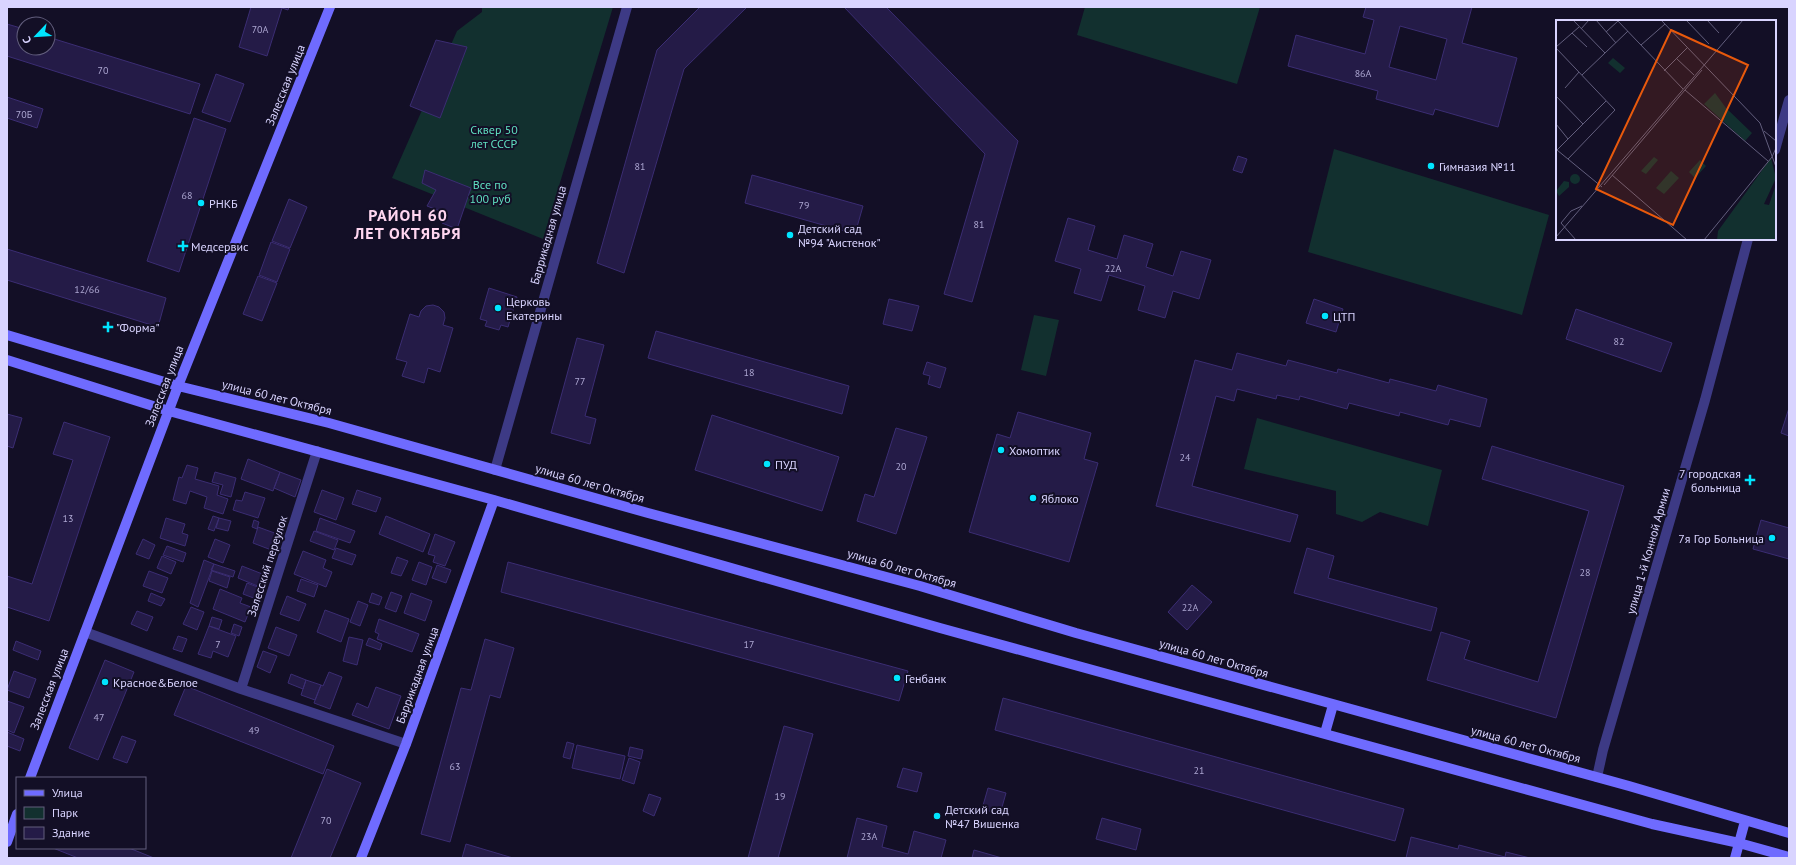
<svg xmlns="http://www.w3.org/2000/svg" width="1796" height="865" font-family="'PT Sans',sans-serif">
  <rect width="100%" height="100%" fill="#130f26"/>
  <path fill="#12302f" d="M482,7H613L543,239L392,178L457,31L482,12Z
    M1085,7H1260L1237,84L1077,35Z
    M1334,149L1549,215L1522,315L1308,252Z
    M1034,315L1059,320L1046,376L1021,370Z
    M1257,418L1442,470L1428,526L1380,512L1362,522L1336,514V491L1244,469Z"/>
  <path fill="#241b47" stroke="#3b2d73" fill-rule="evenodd" d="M251,7H289L288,10L282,8L267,56L239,47Z
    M700,7H747L684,69L624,273L597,263L657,50Z
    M844,7H886L1018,141L972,302L944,294L985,154Z
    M1366,7H1472L1462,43L1517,58L1498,127L1435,109L1433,115L1376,99L1378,91L1288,66L1296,35L1365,54L1374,20L1363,17ZM1400,26L1447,39L1436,80L1389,67Z
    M7,24L24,29V48H48V37L200,84L190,114L7,56Z
    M436,40L467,47L440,118L410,106Z
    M216,74L244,84L230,122L202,112Z
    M7,97L43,109L37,128L7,118Z
    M194,118L226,129L179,272L147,261Z
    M1238,156L1247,159L1242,173L1233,170Z
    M425,170L471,188L457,229L442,223L445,213L427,206L436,190L422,183Z
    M752,175L863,206L855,234L745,203Z
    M289,199L307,207L290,248L272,241Z
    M1068,218L1095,226L1088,250L1117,259L1124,235L1153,244L1146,267L1173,276L1181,251L1211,260L1199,299L1173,291L1165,318L1138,310L1145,286L1109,275L1101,301L1074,293L1081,269L1055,261Z
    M271,242L290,249L277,282L259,275Z
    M7,249L166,298L158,327L7,280Z
    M258,276L277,283L262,321L243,314Z
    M489,288L517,297L508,327L501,325L499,330L485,326L487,321L480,319Z
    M889,299L919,306L912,331L883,324Z
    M1314,299L1343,309L1336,332L1306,323Z
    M433,305L439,307L444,312L445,318L443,325L453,328L440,372L428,368L424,383L402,376L407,362L396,359L410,314L419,317L421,311L426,306Z
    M1576,309L1672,343L1661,372L1566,339Z
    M656,331L849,386L842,414L648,358Z
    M577,338L604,345L585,416L596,419L590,444L551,433Z
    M1237,353L1286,366L1288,360L1337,373L1338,369L1389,383L1390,379L1436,391L1438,385L1487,399L1480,427L1450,419L1448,425L1400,412L1399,416L1349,403L1347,409L1300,396L1299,400L1277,395L1276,399L1237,389L1234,401L1216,396L1192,486L1298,515L1290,542L1156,506L1195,360L1232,370Z
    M927,362L946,368L940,388L928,384L930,376L923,374Z
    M1789,408V436L1781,433Z
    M1018,412L1091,433L1084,459L1098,463L1069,562L969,532L997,434L1010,438Z
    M7,414L22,418L13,448L7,446Z
    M712,415L839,457L822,511L695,470Z
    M64,422L110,437L49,621L7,607V576L32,584L73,460L53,454Z
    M896,428L927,437L896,534L857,521L865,494L874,497Z
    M1492,446L1624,486L1556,718L1427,680L1441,632L1470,641L1464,659L1538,682L1589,511L1482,479Z
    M248,459L280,472L273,491L241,479Z
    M187,465L198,468L195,479L219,486L217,495L228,499L223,514L204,508L207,497L190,491L186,504L173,500L179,477L182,478Z
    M215,472L236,478L231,497L220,494L223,485L212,482Z
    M280,472L301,480L295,497L274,488Z
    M322,490L344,498L336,520L314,512Z
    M357,490L381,498L376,512L352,504Z
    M245,492L265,498L258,518L233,510L236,500L242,501Z
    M213,516L219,518L214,531L208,529Z
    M386,516L430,534L423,552L379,534Z
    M166,518L185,524L182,533L188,535L185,546L160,538Z
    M219,518L231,521L228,531L216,528Z
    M320,518L355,531L350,543L316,531Z
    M254,520L259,522L257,529L252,527Z
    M1761,520L1789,528V559L1753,549Z
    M258,527L280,535L274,551L253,543Z
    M314,531L338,540L334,550L310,541Z
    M435,534L455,542L445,566L433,562L435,556L428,554Z
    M143,539L155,545L149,559L136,554Z
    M215,539L230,545L223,563L208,557Z
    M167,546L186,553L183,562L163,555Z
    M336,548L356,555L352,565L332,558Z
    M1307,548L1334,556L1328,578L1437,608L1431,631L1294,593Z
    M303,551L326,560L323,568L332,572L326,587L294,574Z
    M162,556L176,562L171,574L157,568Z
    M397,557L408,561L401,576L391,573Z
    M204,560L214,564L198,607L190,603Z
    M419,562L432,567L426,585L412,580Z
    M508,562L908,671L899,701L501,592Z
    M214,564L235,571L233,577L211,570Z
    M437,565L451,570L446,583L432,578Z
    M242,566L265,575L260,587L238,578Z
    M149,571L168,578L162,593L143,586Z
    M212,571L230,577L227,588L209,581Z
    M301,579L318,585L314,597L297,591Z
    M247,583L263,589L259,600L243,594Z
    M1192,585L1212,602L1187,630L1168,612Z
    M220,589L242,598L240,603L251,607L245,622L213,609Z
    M391,592L402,596L396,612L385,608Z
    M151,593L165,599L161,606L148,601Z
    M372,593L382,597L379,605L369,602Z
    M411,593L432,601L425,621L404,613Z
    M287,596L306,604L299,621L280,614Z
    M358,601L368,605L360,626L350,622Z
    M191,607L204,612L197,630L183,624Z
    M325,610L349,619L341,642L317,632Z
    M137,611L153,617L147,631L131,624Z
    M212,617L222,620L219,629L209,626Z
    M379,619L419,634L412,652L377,639L379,634L375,632Z
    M234,624L242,627L239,636L231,633Z
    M209,626L236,636L228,657L213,651L211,658L198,654Z
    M276,627L297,635L289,656L268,648Z
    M178,636L187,639L182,652L173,649Z
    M349,637L363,640L357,665L343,661Z
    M369,638L382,644L380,650L366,645Z
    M485,639L514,648L500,698L490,695L450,842L421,834L461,688L471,690Z
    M16,641L41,651L38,660L13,650Z
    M263,651L277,656L270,673L257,667Z
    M105,660L134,672L98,760L69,748Z
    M14,671L36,679L29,698L7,690Z
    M329,672L342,677L330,709L314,703L321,685L323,686Z
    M291,674L306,680L303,689L288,683Z
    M306,680L321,685L315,700L301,695Z
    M186,686L334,746L323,774L174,715Z
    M376,687L401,696L389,729L352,715L357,703L368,708Z
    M1003,698L1404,809L1395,841L995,730Z
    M7,701L24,707L14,733L7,730Z
    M784,726L813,734L778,858H748Z
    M7,732L24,739L20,751L7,746Z
    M122,736L136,741L127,763L113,758Z
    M567,742L574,744L570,759L563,757Z
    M577,745L625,756L620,779L572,768Z
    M630,747L643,750L641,759L628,756Z
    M629,758L640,762L634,784L622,780Z
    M903,768L922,773L917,792L897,787Z
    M327,769L361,783L330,858H291Z
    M988,788L1006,793L1000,814L982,809Z
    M649,794L661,798L654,816L643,811Z
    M857,818L887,826L882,847L908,854L914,831L946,840L941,858H847Z
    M1102,818L1141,829L1136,850L1096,839Z
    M1411,837L1458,849L1459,845L1505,857L1506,852L1530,858H1406Z
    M466,844L513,858H462Z
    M53,848H129L154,858H78Z
    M974,850L1002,858H972Z"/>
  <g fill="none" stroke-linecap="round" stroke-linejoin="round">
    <path stroke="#3d3a85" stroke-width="10" d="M1775,150L1789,100
      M495,470L627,7
      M85,632L241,689L406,744
      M241,689L317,451
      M1597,777L1603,750L1705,400L1748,239"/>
    <path stroke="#6f6bff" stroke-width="10" d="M7,335L178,386L329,423L648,513L920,586L1076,633L1629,786L1789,833
      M7,360L169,411L494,500L940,628L1652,824L1739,843L1789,857
      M1325,733L1333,705
      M30,778L178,386L330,7
      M7,842L17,814
      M361,858L406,744L494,500
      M1735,858L1745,821"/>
  </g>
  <g fill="#00e5ff" stroke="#130f26" stroke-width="1.5">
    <circle cx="1431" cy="166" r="4"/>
    <circle cx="201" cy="203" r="4"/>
    <circle cx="790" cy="235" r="4"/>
    <path d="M181 240h4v4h4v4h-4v4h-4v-4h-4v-4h4z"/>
    <circle cx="498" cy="308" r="4"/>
    <circle cx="1325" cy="316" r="4"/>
    <path d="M106 321h4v4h4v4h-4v4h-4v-4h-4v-4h4z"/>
    <circle cx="1001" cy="450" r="4"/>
    <circle cx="767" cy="464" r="4"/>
    <path d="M1748 474h4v4h4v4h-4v4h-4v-4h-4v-4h4z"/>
    <circle cx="1033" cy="498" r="4"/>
    <circle cx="1772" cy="538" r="4"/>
    <circle cx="897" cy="678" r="4"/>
    <circle cx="105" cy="682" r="4"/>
    <circle cx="937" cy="816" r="4"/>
  </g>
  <g text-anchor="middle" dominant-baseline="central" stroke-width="4" stroke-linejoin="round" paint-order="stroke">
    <g font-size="10" fill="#aca6d1">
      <text x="260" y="29">70А</text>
      <text x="103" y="70">70</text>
      <text x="1363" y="73">86А</text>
      <text x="24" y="114">70Б</text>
      <text x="640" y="166">81</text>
      <text x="187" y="195">68</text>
      <text x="804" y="205">79</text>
      <text x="979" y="224">81</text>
      <text x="1113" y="268">22А</text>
      <text x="87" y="289">12/66</text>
      <text x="1619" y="341">82</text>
      <text x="749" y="372">18</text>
      <text x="580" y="381">77</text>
      <text x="1185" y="457">24</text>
      <text x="901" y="466">20</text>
      <text x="68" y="518">13</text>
      <text x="1585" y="572">28</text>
      <text x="1190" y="607">22А</text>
      <text x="218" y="644">7</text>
      <text x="749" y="644">17</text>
      <text x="99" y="717">47</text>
      <text x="254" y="730">49</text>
      <text x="455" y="766">63</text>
      <text x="1199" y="770">21</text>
      <text x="780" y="796">19</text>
      <text x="326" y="820">70</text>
      <text x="869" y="836">23А</text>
    </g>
    <g font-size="12" fill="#d9d4ff" stroke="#130f26">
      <text transform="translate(285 85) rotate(-68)">Залесская улица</text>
      <text transform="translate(548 235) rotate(-74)">Баррикадная улица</text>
      <text transform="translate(164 386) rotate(-69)">Залесская улица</text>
      <text transform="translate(277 397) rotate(14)">улица 60 лет Октября</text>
      <text transform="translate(590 483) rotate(16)">улица 60 лет Октября</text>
      <text transform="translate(1648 551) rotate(-74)">улица 1-й Конной Армии</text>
      <text transform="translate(267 566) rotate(-72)">Залесский переулок</text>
      <text transform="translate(902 568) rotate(16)">улица 60 лет Октября</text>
      <text transform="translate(1214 658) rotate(16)">улица 60 лет Октября</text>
      <text transform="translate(417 675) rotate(-70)">Баррикадная улица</text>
      <text transform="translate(49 689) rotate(-69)">Залесская улица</text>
      <text transform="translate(1526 744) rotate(15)">улица 60 лет Октября</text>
    </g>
    <g font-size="12" fill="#5fe0c0" stroke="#130f26">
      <text x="494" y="129">Сквер 50<tspan x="494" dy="14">лет СССР</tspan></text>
      <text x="490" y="184">Все по<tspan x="490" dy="14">100 руб</tspan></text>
    </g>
    <g font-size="12" fill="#d9d4ff" stroke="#130f26" text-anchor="start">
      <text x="1439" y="166">Гимназия №11</text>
      <text x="209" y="203">РНКБ</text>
      <text x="798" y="228">Детский сад<tspan x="798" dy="14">№94 "Аистенок"</tspan></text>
      <text x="191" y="246">Медсервис</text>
      <text x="506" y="301">Церковь<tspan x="506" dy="14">Екатерины</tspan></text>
      <text x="1333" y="316">ЦТП</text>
      <text x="116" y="327">"Форма"</text>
      <text x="1009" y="450">Хомоптик</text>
      <text x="775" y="464">ПУД</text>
      <text x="1741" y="473" text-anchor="end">7 городская<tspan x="1741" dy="14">больница</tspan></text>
      <text x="1041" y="498">Яблоко</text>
      <text x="1764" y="538" text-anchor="end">7я Гор Больница</text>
      <text x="905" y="678">Генбанк</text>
      <text x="113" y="682">Красное&amp;Белое</text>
      <text x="945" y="809">Детский сад<tspan x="945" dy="14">№47 Вишенка</tspan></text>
    </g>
    <g font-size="16" font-weight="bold" letter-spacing="1" fill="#ffd6f0" stroke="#130f26">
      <text x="408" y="215">РАЙОН 60<tspan x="408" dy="18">ЛЕТ ОКТЯБРЯ</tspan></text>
    </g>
  </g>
  <g transform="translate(1556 20)">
    <rect width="220" height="220" fill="#130f26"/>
    <path d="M57,38L69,48L64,53L52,43ZM159,73L170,88L196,113L189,121L148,84ZM98,137L102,140L90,154L85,151ZM215,138L220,158L208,184L213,185L220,164V220H161L162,211ZM144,140L150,146L139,158L133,152ZM115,151L123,158L108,174L100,168ZM14 159a5 5 0 1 1 10 0a5 5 0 1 1-10 0ZM8,161L13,162V167L3,176L0,171Z" fill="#12302f"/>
    <path fill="none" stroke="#625e7d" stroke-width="1" d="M17,0L49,33M40,0L60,23M61,0L127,69M105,0L204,103L220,147M130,0L153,24M151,0L163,13M25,9L33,0M50,12L62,1M16,13L31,27M85,25L109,4M0,27L23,7M0,28L59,90L12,139M120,38L138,55M108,51L132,27M26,55L72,11M9,68L23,52M129,70L212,141M0,76L27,104M0,104L12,119M208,111L220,121M1,130L50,81M1,130L46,167M56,155L131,220M48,165L146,50M0,217L187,0M20,220L5,203L15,191L26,186M148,220L216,137L220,128"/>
    <path fill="#e8590c" fill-opacity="0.15" stroke="#e8590c" stroke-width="2" d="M115,10L192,45L117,205L40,169Z"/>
    <rect width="220" height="220" fill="none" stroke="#d9d4ff" stroke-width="2"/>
  </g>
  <rect width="1796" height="865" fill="none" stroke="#d9d4ff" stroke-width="16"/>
  <rect x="16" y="777" width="130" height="72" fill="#130f26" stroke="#625e7d"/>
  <rect x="24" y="790" width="20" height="6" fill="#6f6bff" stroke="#625e7d"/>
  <text x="52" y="797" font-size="12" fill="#d9d4ff">Улица</text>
  <rect x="24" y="807" width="20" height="12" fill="#12302f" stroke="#625e7d"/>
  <text x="52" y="817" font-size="12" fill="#d9d4ff">Парк</text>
  <rect x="24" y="827" width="20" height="12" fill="#241b47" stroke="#625e7d"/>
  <text x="52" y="837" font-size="12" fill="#d9d4ff">Здание</text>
  <g transform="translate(36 36) rotate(245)"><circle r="19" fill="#130f26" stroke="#625e7d"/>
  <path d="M0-3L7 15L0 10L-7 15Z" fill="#00e5ff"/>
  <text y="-6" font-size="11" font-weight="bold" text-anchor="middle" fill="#d9d4ff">С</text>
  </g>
</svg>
